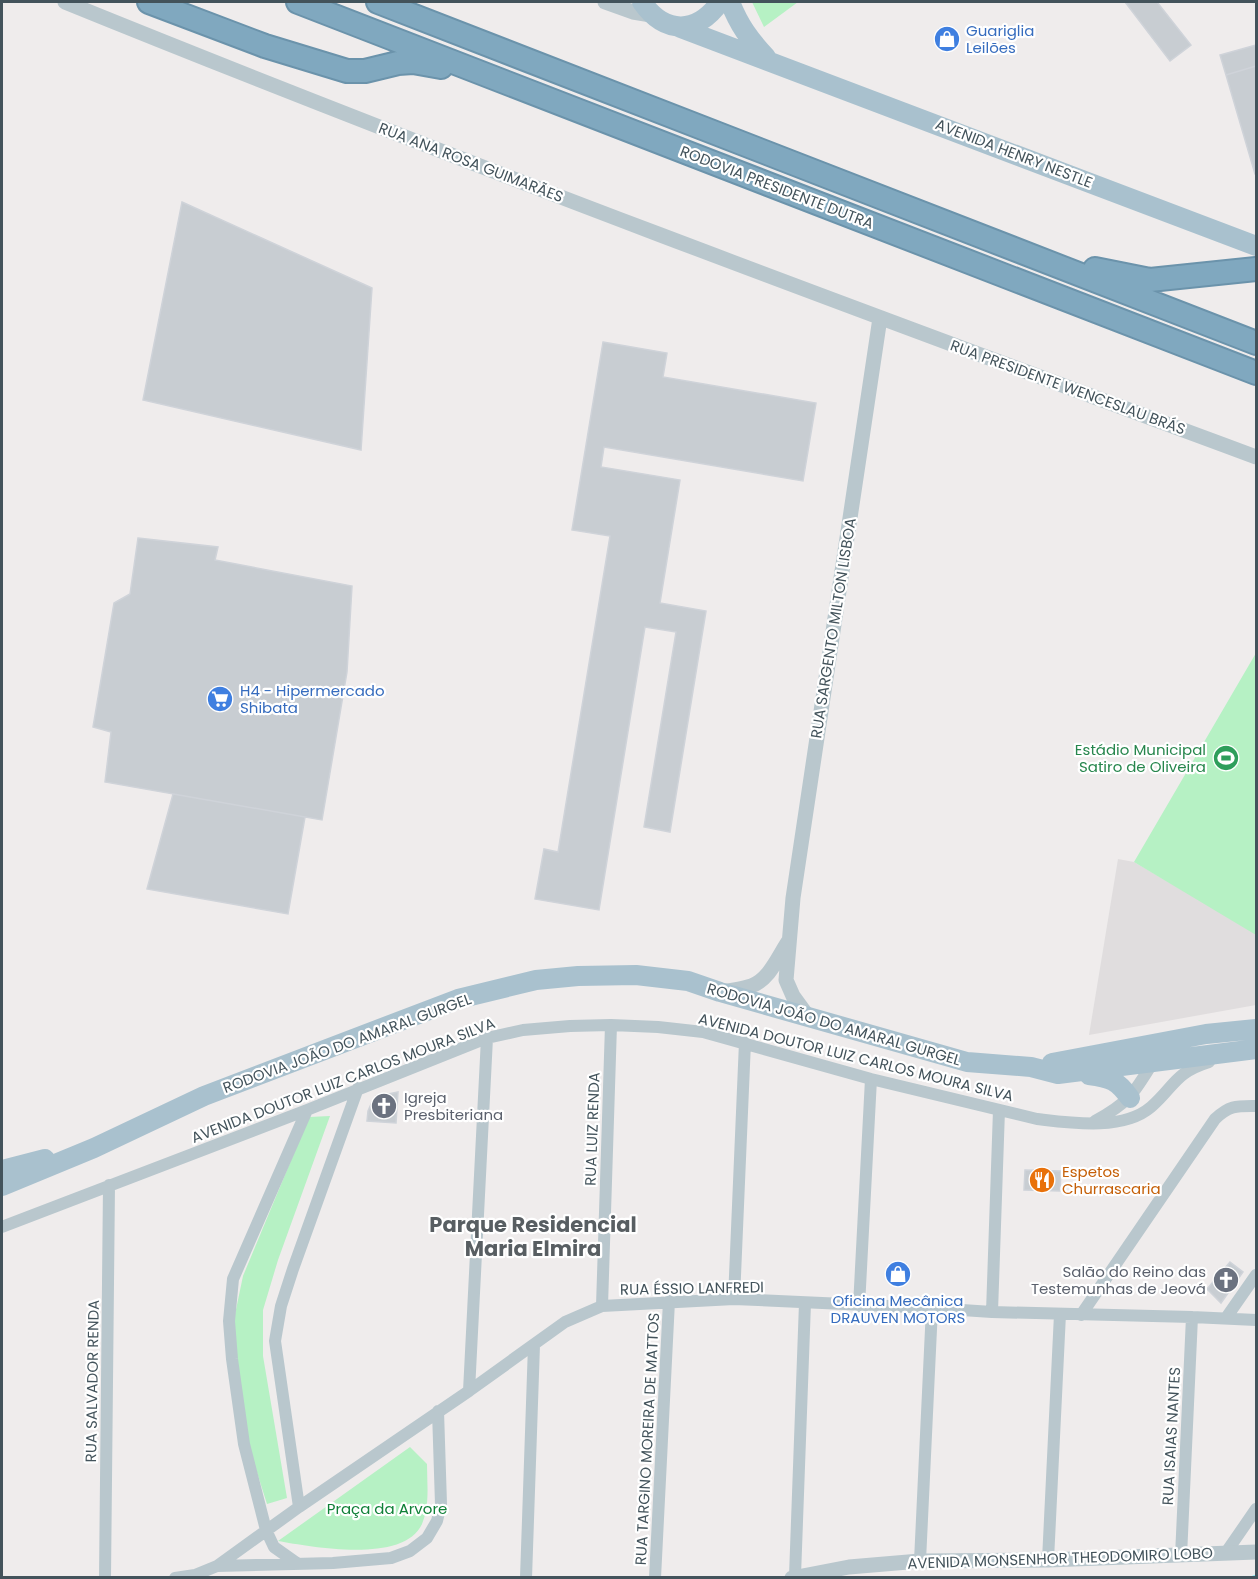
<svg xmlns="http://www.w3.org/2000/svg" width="1258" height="1579" font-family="Poppins,sans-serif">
  <rect width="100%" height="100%" fill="#efecec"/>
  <path fill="#e0ddde" d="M1118,859L1134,862L1256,933V1005L1089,1035Z"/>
  <path fill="#b6f1c4" d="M752,2H798L764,27Z
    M1256,653V935L1134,862Z
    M330,1116L278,1260L263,1310V1356L287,1498L267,1504L248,1444L239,1383L234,1319L243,1276L309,1117Z
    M410,1447L427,1464C427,1484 430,1505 422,1524C404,1564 312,1547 278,1541Z"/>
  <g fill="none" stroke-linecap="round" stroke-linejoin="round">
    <path stroke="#80eaf1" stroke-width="4.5" d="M1253,1578L1256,1577"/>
  </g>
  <path fill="#c8cdd2" stroke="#cfd3d9" stroke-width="1.5" d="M1125,2H1157L1191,45L1170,61Z
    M1256,45V66L1226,75L1220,55Z
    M1256,66V174H1255L1226,75Z
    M182,202L372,288L361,450L143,400Z
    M603,342L667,353L663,377L816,403L803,481L604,447L601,467L680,480L660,603L706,611L670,832L644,827L676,632L645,627L599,910L535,899L544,849L558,852L610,536L572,530Z
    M138,538L218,547L215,560L352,586L347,672L322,820L105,782L111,732L93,727L114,603L130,594Z
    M173,794L305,817L288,914L147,889Z
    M398,1092L396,1123L367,1121L368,1111L372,1102L379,1096Z
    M1025,1170L1061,1171L1060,1191L1024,1190Z
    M1230,1262L1243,1272L1221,1303L1207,1289Z"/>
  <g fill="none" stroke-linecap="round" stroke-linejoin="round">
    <g stroke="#6b93ab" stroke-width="26">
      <path id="motorway" d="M149,2L265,46L347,71H365L398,63L413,62L441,67
        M298,2L1256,373
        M378,2L1256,343
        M1095,269L1150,280L1256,269"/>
    </g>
    <path stroke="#b9c7cd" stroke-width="12" d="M1095,1121C1129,1102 1133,1095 1153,1062
      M2,1227L307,1110L487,1038L523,1030L570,1026L611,1025L658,1027L703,1032L871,1079L1037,1119C1071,1123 1123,1131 1151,1107C1175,1086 1174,1073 1209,1062
      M734,1299L745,1042
      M602,1306L611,1025
      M859,1306L871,1079
      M992,1312L999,1110
      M1081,1315L1215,1119C1230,1105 1237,1106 1256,1106
      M1226,1318L1256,1275
      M469,1391L487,1038
      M299,1507L275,1341L281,1306L293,1269L358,1088
      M1225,1554L1256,1509
      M1181,1556L1192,1317
      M1048,1560L1060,1314
      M920,1561L932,1308
      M298,1564L274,1547L266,1530L244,1444L232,1359L229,1321L233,1279L307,1110
      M217,1566L333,1563L391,1558L410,1551L427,1538L437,1521L441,1504L438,1411
      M795,1576L805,1303
      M105,1578L109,1185
      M175,1578L195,1575L217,1566L299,1507L469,1391L565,1322L602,1306L734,1299L932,1308L992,1312L1192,1317L1256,1320
      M526,1578L534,1345
      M655,1578L669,1301"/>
    <path stroke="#b9c7cd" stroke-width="15" d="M65,2C459,162 858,310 1256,457
      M605,2L633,12L651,15
      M723,992C732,990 743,989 751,986C769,980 778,957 788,942
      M809,1018L793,996L786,980L793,898L880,318
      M792,1578L849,1567L920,1561L1048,1560L1256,1552"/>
    <path stroke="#a9c1ce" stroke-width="20" d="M642,2C665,35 697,34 720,2
      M730,2C739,25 749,39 766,57
      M678,27L1256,246
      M1052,1063L1206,1034L1256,1029
      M1089,1075C1111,1078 1117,1080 1130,1098
      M2,1170L45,1159
      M2,1186L94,1148L204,1096L458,999L536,980L578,976L636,975L688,981L720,992L967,1062L1031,1067L1058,1074L1256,1049"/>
    <use href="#motorway" stroke="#80a8bf" stroke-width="22"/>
  </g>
  <defs>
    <g id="shop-disc" transform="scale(1.35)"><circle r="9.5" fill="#3f7fe0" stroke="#fff"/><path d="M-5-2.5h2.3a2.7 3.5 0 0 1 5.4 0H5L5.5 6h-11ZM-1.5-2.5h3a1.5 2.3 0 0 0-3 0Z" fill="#fff"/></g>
    <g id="supermarket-disc" transform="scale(1.35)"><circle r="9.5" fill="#3f7fe0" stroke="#fff"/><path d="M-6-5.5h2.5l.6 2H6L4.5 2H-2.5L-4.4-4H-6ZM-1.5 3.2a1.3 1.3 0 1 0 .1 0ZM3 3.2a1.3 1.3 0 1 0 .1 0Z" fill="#fff"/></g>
    <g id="stadium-disc" transform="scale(1.35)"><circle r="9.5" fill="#2e9e5b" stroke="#fff"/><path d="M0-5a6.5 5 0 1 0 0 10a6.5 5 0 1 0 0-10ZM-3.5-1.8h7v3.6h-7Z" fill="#fff"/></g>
    <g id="church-disc" transform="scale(1.35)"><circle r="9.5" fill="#6b7280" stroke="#fff"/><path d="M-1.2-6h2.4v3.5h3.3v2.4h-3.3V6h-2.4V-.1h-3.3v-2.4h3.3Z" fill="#fff"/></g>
    <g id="restaurant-disc" transform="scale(1.35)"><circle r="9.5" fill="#e8710a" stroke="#fff"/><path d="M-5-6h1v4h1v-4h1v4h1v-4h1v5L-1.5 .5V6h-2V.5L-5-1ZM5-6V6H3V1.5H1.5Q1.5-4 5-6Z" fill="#fff"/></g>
  </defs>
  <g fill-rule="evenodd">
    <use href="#shop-disc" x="947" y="39"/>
    <use href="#supermarket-disc" x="220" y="699"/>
    <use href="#stadium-disc" x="1226" y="758"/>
    <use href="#church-disc" x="384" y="1106"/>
    <use href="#restaurant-disc" x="1042" y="1180"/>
    <use href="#shop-disc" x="898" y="1274"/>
    <use href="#church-disc" x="1226" y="1280"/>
  </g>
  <g text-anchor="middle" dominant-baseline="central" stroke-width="4.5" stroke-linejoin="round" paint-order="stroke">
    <g font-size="15" fill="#366cbe" stroke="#fff" text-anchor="start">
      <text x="966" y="30">Guariglia<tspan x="966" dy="17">Leilões</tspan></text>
      <text x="240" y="690">H4 - Hipermercado<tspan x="240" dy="17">Shibata</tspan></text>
      <text x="898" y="1300" text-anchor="middle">Oficina Mecânica<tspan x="898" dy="17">DRAUVEN MOTORS</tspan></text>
    </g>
    <g font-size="15" fill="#43535b" stroke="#fff">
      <text transform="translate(1014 153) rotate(21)">AVENIDA HENRY NESTLE</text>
      <text transform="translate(471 162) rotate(21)">RUA ANA ROSA GUIMARÃES</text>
      <text transform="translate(777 187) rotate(21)">RODOVIA PRESIDENTE DUTRA</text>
      <text transform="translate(1068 387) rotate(20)">RUA PRESIDENTE WENCESLAU BRÁS</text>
      <text transform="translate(833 628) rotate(-81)">RUA SARGENTO MILTON LISBOA</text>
      <text transform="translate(834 1024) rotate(16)">RODOVIA JOÃO DO AMARAL GURGEL</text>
      <text transform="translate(347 1043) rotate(-20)">RODOVIA JOÃO DO AMARAL GURGEL</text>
      <text transform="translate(856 1057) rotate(14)">AVENIDA DOUTOR LUIZ CARLOS MOURA SILVA</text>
      <text transform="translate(343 1080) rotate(-21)">AVENIDA DOUTOR LUIZ CARLOS MOURA SILVA</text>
      <text transform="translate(592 1129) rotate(-88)">RUA LUIZ RENDA</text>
      <text transform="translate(692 1288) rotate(-1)">RUA ÉSSIO LANFREDI</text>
      <text transform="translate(92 1381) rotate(-89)">RUA SALVADOR RENDA</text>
      <text transform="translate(1171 1436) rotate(-87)">RUA ISAIAS NANTES</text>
      <text transform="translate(647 1439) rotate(-87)">RUA TARGINO MOREIRA DE MATTOS</text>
      <text transform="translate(1060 1558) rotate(-2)">AVENIDA MONSENHOR THEODOMIRO LOBO</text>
    </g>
    <g font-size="15" fill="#27864d" stroke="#fff" text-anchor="end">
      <text x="1206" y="749">Estádio Municipal<tspan x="1206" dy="17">Satiro de Oliveira</tspan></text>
    </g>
    <g font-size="15" fill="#5b616d" stroke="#fff" text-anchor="start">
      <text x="404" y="1097">Igreja<tspan x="404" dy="17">Presbiteriana</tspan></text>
      <text x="1206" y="1271" text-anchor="end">Salão do Reino das<tspan x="1206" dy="17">Testemunhas de Jeová</tspan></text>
    </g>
    <g font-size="15" fill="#c56008" stroke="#fff" text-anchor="start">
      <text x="1062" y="1171">Espetos<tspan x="1062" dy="17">Churrascaria</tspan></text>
    </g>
    <g font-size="15" fill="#108038" stroke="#fff">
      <text x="387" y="1508">Praça da Arvore</text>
    </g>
    <g font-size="21" font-weight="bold" fill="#585e62" stroke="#fff">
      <text x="533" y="1224">Parque Residencial<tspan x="533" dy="24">Maria Elmira</tspan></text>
    </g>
  </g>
  <rect width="1258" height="1579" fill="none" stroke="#43535b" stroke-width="6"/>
</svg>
